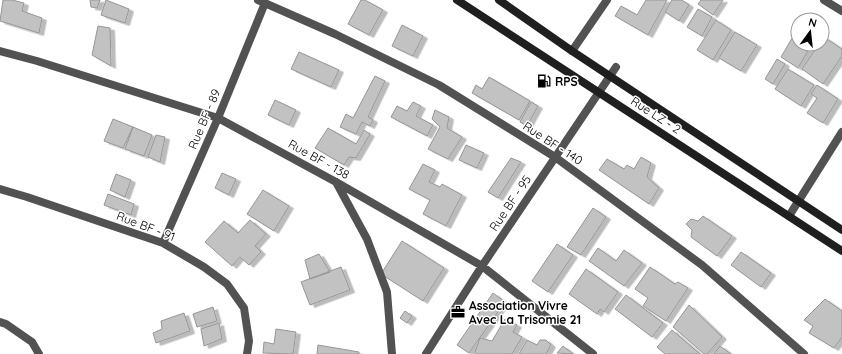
<svg xmlns="http://www.w3.org/2000/svg" width="842" height="354" font-family="Quicksand,sans-serif">
  <defs>
    <filter id="shadow"><feDropShadow dx="4.5" dy="2.5" stdDeviation="0" flood-color="#0004"/></filter>
  </defs>
  <rect width="100%" height="100%" fill="#fff"/>
  <path fill="#c2c2c2" stroke="#969696" filter="url(#shadow)" d="M3,0H12L24,3L22,11L42,18L39,33L0,21Z
    M90,0H100L97,8L91,7Z
    M106,0L129,9L125,23L101,15Z
    M361,0H365L383,10L369,35L348,24Z
    M646,0H667L648,35L615,16L621,6L637,15Z
    M672,0H682L689,5L679,21L665,12Z
    M701,0H723L713,15L698,4Z
    M698,9L712,17L702,36L687,27Z
    M716,20L731,30L713,60L697,50Z
    M402,25L423,36L413,56L392,46Z
    M98,26L110,28L111,66L92,55Z
    M798,28V44H812L798,68L781,57Z
    M735,32L757,45L741,71L719,58Z
    M824,37L842,49V56L823,84L802,69L819,44H822V40Z
    M299,52L339,70L331,87L291,69Z
    M777,59L785,64L773,84L765,79Z
    M788,69L814,85L801,106L775,89Z
    M375,76L385,81L368,117L373,120L370,126L362,122L356,134L340,127L346,114L353,118Z
    M489,77L530,101L519,120L472,93L476,85L482,89Z
    M817,85L838,99L823,123L807,113L817,98L811,94Z
    M275,100L296,110L289,125L268,115Z
    M413,102L421,106L416,116L433,125L427,136L391,117L397,106L407,111Z
    M531,102L538,106L527,126L520,122Z
    M435,110L449,117L447,128L462,137L448,159L428,149L440,127L432,119Z
    M113,119L133,127L123,148L104,141Z
    M133,127L152,135L144,156L125,149Z
    M328,128L356,144L364,130L370,134L356,158L349,157L344,165L315,148Z
    M156,135L165,137L160,162L148,157Z
    M466,145L484,153L477,168L459,160Z
    M641,157L651,163L647,177L659,188L649,204L599,170L607,159L624,169L627,165L634,169Z
    M511,158L521,162L498,198L488,192Z
    M423,164L435,170L429,182L440,187L442,184L462,195L446,226L423,214L430,200L409,189Z
    M222,173L236,179L229,195L215,188Z
    M116,174L131,180L125,197L110,190Z
    M263,190L289,206L274,231L247,214Z
    M108,194L134,204L131,215L104,205Z
    M593,208L606,217L581,255L567,247Z
    M703,216L732,236L717,256L691,237L692,230L686,224L691,219L698,221Z
    M250,220L266,234L255,246L261,252L249,265L240,257L232,266L205,242L224,221L238,233Z
    M402,241L444,268L423,301L381,274Z
    M557,244L573,255L548,292L532,281Z
    M598,248L616,261L624,250L642,263L624,286L589,261Z
    M741,252L771,273L761,287L731,265Z
    M319,254L330,272L310,279L305,260Z
    M341,267L350,290L310,305L301,282Z
    M650,267L675,284L678,282L688,288L666,321L643,306L648,298L635,289Z
    M586,269L618,292L604,312L600,309L597,314L569,294Z
    M493,293L505,302L469,353L457,345Z
    M626,295L663,323L652,337L615,309Z
    M825,299L842,311V337L834,348L809,333L813,326L804,320Z
    M689,305L722,337L707,354H704L673,327Z
    M213,307L217,321L197,327L193,314Z
    M405,311L412,316L407,323L400,318Z
    M184,313L190,331L156,343L153,333L162,329L161,321Z
    M505,319L517,325L513,332L522,337L512,354H477L475,352L480,338L492,341Z
    M219,323L222,339L204,346L201,329Z
    M276,329L296,332L293,354L263,353L264,342L274,344Z
    M672,330L700,354H665L657,347Z
    M527,340L537,345L540,340H546L551,345L546,354H519Z
    M318,345L359,352V354H317Z
    M563,346L573,354L557,353Z
    M720,346L731,354H714Z"/>
  <g fill="none" stroke-linecap="round" stroke-linejoin="round">
    <path stroke="#525252" stroke-width="8" d="M258,0L335,34L439,85L555,157L702,265L804,354
      M824,0L842,11
      M0,51L37,61L218,118L336,182L482,266L593,354
      M572,51L607,0
      M336,182L367,239L387,292L392,354
      M0,189L27,197L163,243L204,267L227,284L244,308L249,341L247,354
      M789,216L842,132
      M163,243L218,118L265,3
      M0,322L6,324L32,342L39,354
      M426,354L482,266L616,67"/>
    <path stroke="#1f1f1f" stroke-width="8" d="M457,0L842,251
      M499,0L572,51L842,230"/>
  </g>
  <defs>
    <g id="fuel-bare" transform="scale(1.08)"><path d="M-5.5-6h7V0h2V4h1.3V-2.5L3-4.5l.8-.8L6-3V5H2.5V1h-1V6h-7ZM-4.2-4.7v3.2H.2V-4.7Z" fill="#000" stroke="#fff" stroke-width="2.5" paint-order="stroke"/></g>
    <g id="office-bare" transform="scale(1.08)"><path d="M-6-3h4V-5.5h4V-3h4V5H-6ZM-1-4.5V-3h2v-1.5ZM-6 0V1H6V0Z" fill="#000" stroke="#fff" stroke-width="2.5" paint-order="stroke"/></g>
  </defs>
  <g fill-rule="evenodd">
    <use href="#fuel-bare" x="544" y="81"/>
    <use href="#office-bare" x="458" y="312"/>
  </g>
  <g text-anchor="middle" dominant-baseline="central" stroke-width="3" stroke-linejoin="round" paint-order="stroke">
    <g font-size="12" font-weight="bold" fill="#000" stroke="#fff" text-anchor="start">
      <text x="555" y="81">RPS</text>
      <text x="469" y="305">Association Vivre<tspan x="469" dy="14">Avec La Trisomie 21</tspan></text>
    </g>
    <g font-size="12" fill="#000" stroke="#fff">
      <text transform="translate(656 115) rotate(33)">Rue LZ - 2</text>
      <text transform="translate(204 119) rotate(-67)">Rue BF - 89</text>
      <text transform="translate(553 143) rotate(33)">Rue BF - 140</text>
      <text transform="translate(319 159) rotate(29)">Rue BF - 138</text>
      <text transform="translate(510 203) rotate(-56)">Rue BF - 95</text>
      <text transform="translate(146 226) rotate(21)">Rue BF - 91</text>
    </g>
  </g>
  <g transform="translate(810 32) rotate(15)"><circle r="19" fill="#ffffff" stroke="#999999"/>
  <path d="M0-3L7 15L0 10L-7 15Z" fill="#000000"/>
  <text y="-6" font-size="11" font-weight="bold" text-anchor="middle" fill="#000000">N</text>
  </g>
</svg>
